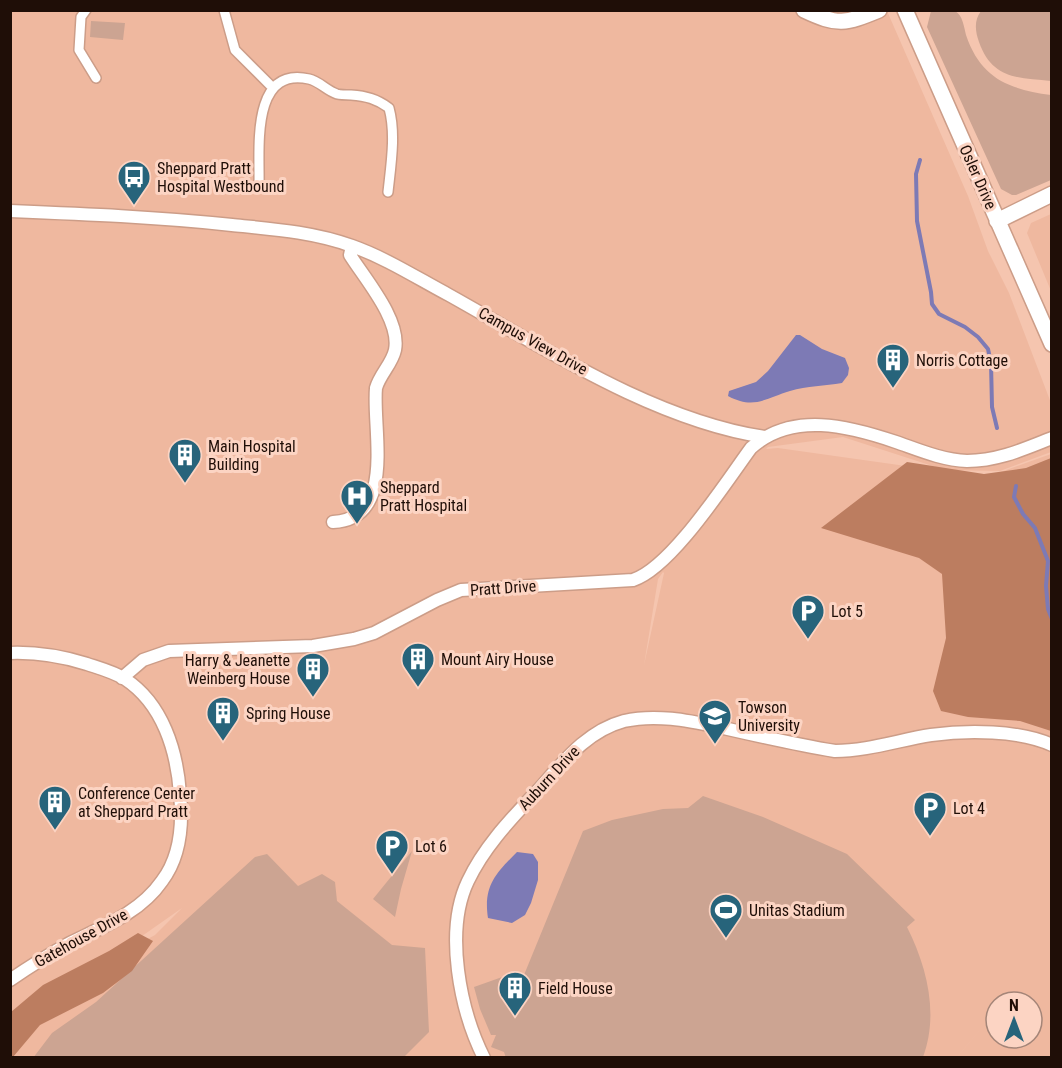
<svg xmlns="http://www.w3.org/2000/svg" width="1062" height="1068" font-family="'Roboto Condensed',sans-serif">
  <rect width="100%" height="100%" fill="#f5c5af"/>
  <path fill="#efb89f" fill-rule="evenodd" d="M10,11H887L968,196L988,251L1009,293L1051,403V452L1000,471L945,470L843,437L768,447L766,449L778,448L913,467L959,487L1051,454V1057H957L993,1015L956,1058L11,1057ZM663,572L664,573L644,665L658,579ZM182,908L155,935L105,962ZM996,1002H1032V1038H996Z
    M1051,214V291L1027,233L1031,223Z"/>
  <path fill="#cca492" d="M931,11C938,10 949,8 955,11C963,15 964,28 966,35C981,79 1009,89 1051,95V180L1016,195H1012L1001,189L927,27Z
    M981,11H1051V81C1018,78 992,79 979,42C975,31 974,20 981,11Z
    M91,21L125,23L123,40L90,37Z
    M703,796L763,817L847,854L915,920L907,927C927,967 939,1014 923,1057L506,1058L504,1052L491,1047L496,1035H491L480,1009L474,987L505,976L512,991L517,992L583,831L612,820L663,809L688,808Z
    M412,851L401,889L395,917L373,899Z
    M267,854L298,886L322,874L335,882L337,901L392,945L425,948L429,1032L404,1057L33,1058L52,1033L96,1002L255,857Z"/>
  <path fill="#bc7d60" d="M1051,458V731L1020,721L968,717L941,711L933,691L946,638L942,574L919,558L821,528L907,462L984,474L1026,468Z
    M138,933L153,941L132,971L103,993L40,1025L13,1057H11V1012L43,985L109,951Z"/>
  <path fill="#7d7ab5" d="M796,335H800L822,349L845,358L849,368L848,375L842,383C825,386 807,386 790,391C766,398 754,410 728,396L729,391L756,382L768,371Z
    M517,852L533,854L538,862V880L531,903L525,915L512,923L488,918C483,886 496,873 517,852Z"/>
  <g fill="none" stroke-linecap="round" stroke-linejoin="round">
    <path stroke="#7d7ab5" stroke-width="4" d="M920,160L916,174L917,221L931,292L932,304L939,314L965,327L978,337L988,349L991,363L992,407L997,428
      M1016,486L1014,497L1023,514L1035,528L1048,561L1046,586L1048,609L1052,619"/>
    <g stroke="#cc9d88" stroke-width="12">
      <path id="pedestrian" d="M86,10L81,17L79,50L96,78
        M224,10L235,50L272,87
        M259,185C260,150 250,66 309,79C319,81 327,91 337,94C341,95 346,95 351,95C366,96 377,99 389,108C396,134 391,164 388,192"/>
    </g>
    <g stroke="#cc9d88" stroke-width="15">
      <path id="minor" d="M10,211C84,214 158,217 232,225C272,229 314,232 352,246C386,258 417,278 449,295C544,348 656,421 765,437
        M333,522C397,519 372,429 376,388C380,374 392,364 395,350C401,320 365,279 350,255L352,246
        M10,653C37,652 61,656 87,664C99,668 114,672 125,679C163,704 177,751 180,794C183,824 181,856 162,881C140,913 102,927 68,944C48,955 29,967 10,980
        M122,678L143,660L169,651L313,646L354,639L374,633L437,600L461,590L633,580C671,568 726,482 751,448C792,411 849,426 896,442C919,450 942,460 967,461C998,461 1024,449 1052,438
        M484,1058C460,1010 444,931 468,881C485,845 513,817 540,788C564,761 587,731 624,721C659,713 694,722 728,729C763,737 799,745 835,751C867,751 899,740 931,735C967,730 1019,730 1052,745"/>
    </g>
    <g stroke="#cc9d88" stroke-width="18">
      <path id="tertiary" d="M804,10C838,26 845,24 879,10
        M905,10L1052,344
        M997,221L1052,194"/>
    </g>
    <use href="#pedestrian" stroke="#fff" stroke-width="9"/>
    <use href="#minor" stroke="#fff" stroke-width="12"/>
    <use href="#tertiary" stroke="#fff" stroke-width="15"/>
  </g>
  <defs>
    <g id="bus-pin" transform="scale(1.725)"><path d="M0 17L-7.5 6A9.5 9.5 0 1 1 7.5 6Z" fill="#27647b" stroke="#fcd4c3"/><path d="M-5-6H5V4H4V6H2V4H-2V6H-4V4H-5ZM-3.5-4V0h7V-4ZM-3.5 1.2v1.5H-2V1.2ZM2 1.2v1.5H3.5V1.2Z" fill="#fff"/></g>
    <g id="building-pin" transform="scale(1.725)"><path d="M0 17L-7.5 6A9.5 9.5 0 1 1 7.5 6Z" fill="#27647b" stroke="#fcd4c3"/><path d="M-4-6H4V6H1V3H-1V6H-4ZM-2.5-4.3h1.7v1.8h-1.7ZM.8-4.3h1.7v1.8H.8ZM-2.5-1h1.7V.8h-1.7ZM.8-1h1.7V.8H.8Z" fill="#fff"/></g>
    <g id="hospital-pin" transform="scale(1.725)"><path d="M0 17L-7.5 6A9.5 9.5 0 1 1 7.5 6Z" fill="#27647b" stroke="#fcd4c3"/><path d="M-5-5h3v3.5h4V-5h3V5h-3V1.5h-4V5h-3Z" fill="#fff"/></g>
    <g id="parking-pin" transform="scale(1.725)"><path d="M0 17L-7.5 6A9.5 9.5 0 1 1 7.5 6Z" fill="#27647b" stroke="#fcd4c3"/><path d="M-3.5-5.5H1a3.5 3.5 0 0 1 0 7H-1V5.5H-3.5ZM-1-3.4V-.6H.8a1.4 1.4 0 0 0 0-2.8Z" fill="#fff"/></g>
    <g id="university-pin" transform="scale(1.725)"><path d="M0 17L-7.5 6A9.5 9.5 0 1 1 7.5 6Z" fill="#27647b" stroke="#fcd4c3"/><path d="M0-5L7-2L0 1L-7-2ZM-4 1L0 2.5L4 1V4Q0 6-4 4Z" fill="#fff"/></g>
    <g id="stadium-pin" transform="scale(1.725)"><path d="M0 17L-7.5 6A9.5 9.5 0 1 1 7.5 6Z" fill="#27647b" stroke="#fcd4c3"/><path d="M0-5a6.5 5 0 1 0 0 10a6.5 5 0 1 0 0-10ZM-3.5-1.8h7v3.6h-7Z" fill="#fff"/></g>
  </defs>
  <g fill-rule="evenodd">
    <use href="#bus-pin" x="134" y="177"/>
    <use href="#building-pin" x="893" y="360"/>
    <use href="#building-pin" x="185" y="455"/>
    <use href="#hospital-pin" x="357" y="496"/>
    <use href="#parking-pin" x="808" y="611"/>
    <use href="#building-pin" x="418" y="659"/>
    <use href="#building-pin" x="313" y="669"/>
    <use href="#building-pin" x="223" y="713"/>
    <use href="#university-pin" x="715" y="716"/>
    <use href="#building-pin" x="55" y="802"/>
    <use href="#parking-pin" x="930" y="808"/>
    <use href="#parking-pin" x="392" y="846"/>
    <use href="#stadium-pin" x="726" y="910"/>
    <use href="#building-pin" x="515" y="988"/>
  </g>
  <g text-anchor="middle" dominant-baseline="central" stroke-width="6" stroke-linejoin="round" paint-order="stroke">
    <g font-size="16" fill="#1f0e07" stroke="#fcd4c3" text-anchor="start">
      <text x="157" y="168">Sheppard Pratt<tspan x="157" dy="18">Hospital Westbound</tspan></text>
      <text x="916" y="360">Norris Cottage</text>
      <text x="208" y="446">Main Hospital<tspan x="208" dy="18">Building</tspan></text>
      <text x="380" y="487">Sheppard<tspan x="380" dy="18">Pratt Hospital</tspan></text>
      <text x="831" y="611">Lot 5</text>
      <text x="441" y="659">Mount Airy House</text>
      <text x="290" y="660" text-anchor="end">Harry &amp; Jeanette<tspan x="290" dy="18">Weinberg House</tspan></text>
      <text x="738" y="707">Towson<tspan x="738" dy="18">University</tspan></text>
      <text x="246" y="713">Spring House</text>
      <text x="78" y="793">Conference Center<tspan x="78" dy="18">at Sheppard Pratt</tspan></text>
      <text x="953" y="808">Lot 4</text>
      <text x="415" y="846">Lot 6</text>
      <text x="749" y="910">Unitas Stadium</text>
      <text x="538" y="988">Field House</text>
    </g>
    <g font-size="16" fill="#1f0e07" stroke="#fcd4c3">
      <text transform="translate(978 177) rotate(66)">Osler Drive</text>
      <text transform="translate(533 341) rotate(29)">Campus View Drive</text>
      <text transform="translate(503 588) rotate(-4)">Pratt Drive</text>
      <text transform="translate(549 778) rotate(-47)">Auburn Drive</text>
      <text transform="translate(81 938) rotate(-29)">Gatehouse Drive</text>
    </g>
  </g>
  <rect width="1062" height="1068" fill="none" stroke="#1f0e07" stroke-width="24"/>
  <g transform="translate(1014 1020)"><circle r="28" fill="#fcd4c3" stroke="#a48578" stroke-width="1.5"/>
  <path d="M0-4.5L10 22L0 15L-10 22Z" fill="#27647b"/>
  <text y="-9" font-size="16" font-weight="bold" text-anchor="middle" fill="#1f0e07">N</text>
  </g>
</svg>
